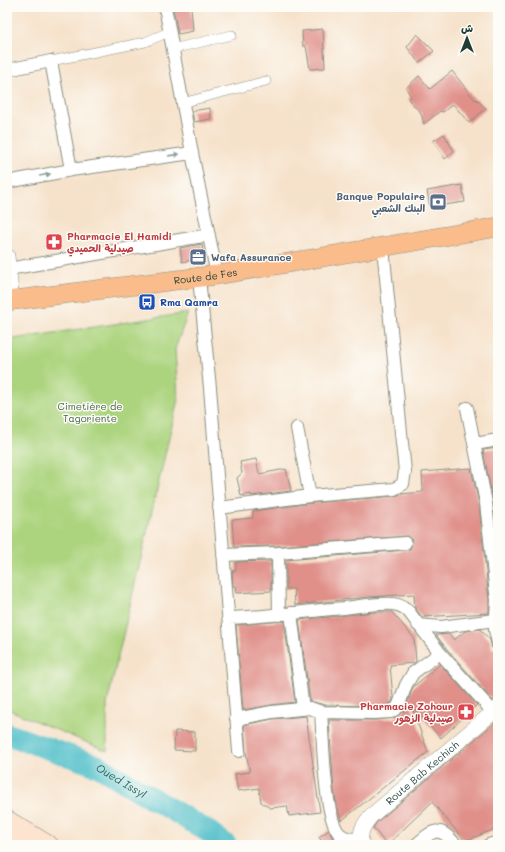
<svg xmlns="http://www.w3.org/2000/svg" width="505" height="852" font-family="Mali,'Playpen Sans Arabic',sans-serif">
  <rect width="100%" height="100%" fill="#fdfcf7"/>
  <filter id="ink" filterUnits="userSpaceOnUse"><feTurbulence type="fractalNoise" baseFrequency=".025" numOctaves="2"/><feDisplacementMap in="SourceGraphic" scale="8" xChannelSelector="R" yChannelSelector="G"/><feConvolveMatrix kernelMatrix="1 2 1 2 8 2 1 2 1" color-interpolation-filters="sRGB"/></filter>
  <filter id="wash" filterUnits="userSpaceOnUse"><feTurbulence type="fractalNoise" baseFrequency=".012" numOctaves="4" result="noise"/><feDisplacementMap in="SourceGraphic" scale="16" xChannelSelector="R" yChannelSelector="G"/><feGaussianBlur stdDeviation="0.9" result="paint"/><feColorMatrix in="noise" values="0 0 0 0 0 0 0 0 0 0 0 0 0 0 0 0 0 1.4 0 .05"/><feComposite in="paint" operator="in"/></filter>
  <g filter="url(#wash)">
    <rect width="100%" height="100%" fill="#f6e2cb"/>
    <path fill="#acd47e" stroke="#668859" d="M188,313L175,349L178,399L107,704V751L7,709V340Z"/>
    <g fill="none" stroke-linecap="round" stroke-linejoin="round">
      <path stroke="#52c0c9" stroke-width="22" id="s1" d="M7,734L98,766L209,832L226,845"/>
    </g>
    <g id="blocks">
      <path fill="#e08f89" d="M173,7H191L193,31L178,34Z
        M323,29L325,68L310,69L306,46H303L302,31Z
        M417,34L434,51L419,63L407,47Z
        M452,71L475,100L476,99L486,108L469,123L453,104L443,112L440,111L424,124L421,113L408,99L411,97L406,88L419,76L430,89Z
        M210,108L211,119L194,122L192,111Z
        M444,134L454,151L445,159L433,141Z
        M462,185L465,202L430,207L427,191Z
        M202,244L204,258L182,262L180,248Z
        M498,448V544L493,502L483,450Z
        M256,459L259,474L286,469L291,491L251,496V494L241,496L237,478L242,473L240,462Z
        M471,468L479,504L489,600V613L422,617L415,608L414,594L368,597L295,605L294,589H286V560L406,550L410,549L412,543L411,538L408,536L278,546L234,547L232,520L253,518V511L311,503L395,496L401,494L423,492L422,472Z
        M271,561V591L237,593L236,586H233L232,571H236V562Z
        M375,612H392L414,638L416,661L414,663L390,665L393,698L392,702L388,705L375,706L325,705L310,701L299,620Z
        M284,621L295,702L271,705L243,710L236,625Z
        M480,629L490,640L492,648L498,650V699L493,701L446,648L436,635L449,634L454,640L465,631Z
        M440,664L477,705L441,738L411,705L428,752L341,821L334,792L329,720H375L395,718L405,710L413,687Z
        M306,716L320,812L289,816L287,806L270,808L261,802L259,788L238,791L235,774L250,772L246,753L244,725L273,719Z
        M498,720V828L465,841L432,802L387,845L373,828L377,822Z
        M175,731L195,732V751L174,750Z
        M329,830L332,837L340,845H324L319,837Z"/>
    </g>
  </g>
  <g filter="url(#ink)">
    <use href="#blocks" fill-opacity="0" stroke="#8a9080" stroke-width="1"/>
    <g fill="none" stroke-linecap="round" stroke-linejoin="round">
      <g stroke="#8a9080" stroke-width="10">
        <path id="pedestrian" d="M172,49L232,35
          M51,61L145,42L169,32
          M182,103L266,81"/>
      </g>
      <g stroke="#8a9080" stroke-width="14">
        <path id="minor" d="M165,7L192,153L217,275
          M7,70L51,61L71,170
          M7,182L71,170L192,153
          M8,269L209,235
          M199,278L210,388L239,751
          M467,408L486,503L495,585L497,600L495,630L498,643
          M297,428L310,496
          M475,444L498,440
          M219,508L310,496L394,489L403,484L405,471L402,443L383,247
          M278,553L405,543
          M223,555L278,553L279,615
          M291,613L303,709
          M228,618C267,617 306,611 344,608C360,606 377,603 393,604C400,605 405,607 409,612L440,653L493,712
          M418,625L441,627L495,620
          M321,712C323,737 324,814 338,832C343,839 353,839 360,840
          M236,719L272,712L310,708L321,712L375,713L391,712L398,707L406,685L413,673L440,653
          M416,845C434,829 439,825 456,845
          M489,845L498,842"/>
      </g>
      <g stroke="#8a9080" stroke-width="16">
        <g id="tertiary">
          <path d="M7,256L12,301"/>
          <path id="s2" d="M361,845C359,833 363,825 371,816L498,708"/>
        </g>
      </g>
      <g stroke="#8a9080" stroke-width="18">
        <path id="secondary" d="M7,819L50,845
          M7,836L24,845"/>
      </g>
      <g stroke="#8a9080" stroke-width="20">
        <g id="primary">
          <path id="s3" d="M7,301L217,275L498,227"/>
        </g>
      </g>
      <use href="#pedestrian" stroke="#fff" stroke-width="9"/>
      <use href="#minor" stroke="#fff" stroke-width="12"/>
      <use href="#tertiary" stroke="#fff" stroke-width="15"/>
      <use href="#secondary" stroke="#fde4d1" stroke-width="17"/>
      <use href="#primary" stroke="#fabc8b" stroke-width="19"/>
    </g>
    <defs><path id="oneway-solid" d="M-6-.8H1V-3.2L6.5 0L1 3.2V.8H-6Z"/></defs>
    <g fill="#8f9e9a">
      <use href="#oneway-solid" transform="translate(174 155) rotate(-8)"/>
      <use href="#oneway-solid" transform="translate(45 175) rotate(-10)"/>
    </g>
  </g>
  <defs>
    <g id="bank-square" transform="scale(0.9)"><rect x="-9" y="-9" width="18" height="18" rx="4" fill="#5c6f8a" stroke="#fdfcf7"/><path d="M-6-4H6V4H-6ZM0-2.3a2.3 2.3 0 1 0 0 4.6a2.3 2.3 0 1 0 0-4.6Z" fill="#fff"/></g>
    <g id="pharmacy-square" transform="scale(0.9)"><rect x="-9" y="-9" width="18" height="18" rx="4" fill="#e0444e" stroke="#fdfcf7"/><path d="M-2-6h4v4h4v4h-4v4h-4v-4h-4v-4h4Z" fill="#fff"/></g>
    <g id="office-square" transform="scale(0.9)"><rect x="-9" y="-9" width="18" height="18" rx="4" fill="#5c6f8a" stroke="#fdfcf7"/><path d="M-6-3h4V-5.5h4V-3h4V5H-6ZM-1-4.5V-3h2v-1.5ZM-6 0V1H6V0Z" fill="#fff"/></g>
    <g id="bus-square" transform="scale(0.9)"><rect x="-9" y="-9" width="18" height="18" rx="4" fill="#1a4fb4" stroke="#fdfcf7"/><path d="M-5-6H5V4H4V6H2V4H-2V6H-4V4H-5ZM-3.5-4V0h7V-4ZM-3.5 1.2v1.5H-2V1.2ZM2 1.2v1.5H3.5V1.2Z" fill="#fff"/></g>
  </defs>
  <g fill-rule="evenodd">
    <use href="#bank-square" x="438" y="202"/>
    <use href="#pharmacy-square" x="54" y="242"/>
    <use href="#office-square" x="198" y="257"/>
    <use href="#bus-square" x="147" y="302"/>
    <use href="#pharmacy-square" x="466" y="712"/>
  </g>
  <g text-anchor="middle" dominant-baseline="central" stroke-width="3" stroke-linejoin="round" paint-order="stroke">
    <g font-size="10" font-weight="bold" fill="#4e5e75" stroke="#fdfcf7" text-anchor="end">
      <text x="425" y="196">Banque Populaire<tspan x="425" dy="12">البنك الشعبي</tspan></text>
      <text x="211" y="257" text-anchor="start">Wafa Assurance</text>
    </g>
    <g font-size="10" font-weight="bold" fill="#be3a42" stroke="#fdfcf7" text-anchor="start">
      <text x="67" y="236">Pharmacie El Hamidi<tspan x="67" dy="12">صيدلية الحميدي</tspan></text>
      <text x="453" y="706" text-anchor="end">Pharmacie Zohour<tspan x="453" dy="12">صيدلية الزهور</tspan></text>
    </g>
    <g font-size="10" fill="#1f3d34" stroke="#fdfcf7">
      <text stroke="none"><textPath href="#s3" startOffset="200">Route de Fes</textPath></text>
      <text stroke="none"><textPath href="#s2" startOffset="99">Route Bab Kechich</textPath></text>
    </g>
    <g font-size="10" font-weight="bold" fill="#164399" stroke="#fdfcf7" text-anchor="start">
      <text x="160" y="302">Rma Qamra</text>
    </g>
    <g font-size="10" fill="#426346" stroke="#fdfcf7">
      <text x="90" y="406">Cimetière de<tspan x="90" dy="12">Tagoriente</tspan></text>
    </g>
    <g font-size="11" font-style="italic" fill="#2e6461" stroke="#fdfcf7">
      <text stroke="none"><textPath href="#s1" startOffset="124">Oued Issyl</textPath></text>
    </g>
  </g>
  <rect width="505" height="852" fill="none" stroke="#fdfcf7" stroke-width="24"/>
  <g transform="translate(467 38)" stroke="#fdfcf7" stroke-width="3" paint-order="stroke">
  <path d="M0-3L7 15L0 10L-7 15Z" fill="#1f3d34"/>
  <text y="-6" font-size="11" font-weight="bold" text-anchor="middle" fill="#1f3d34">ش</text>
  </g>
</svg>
